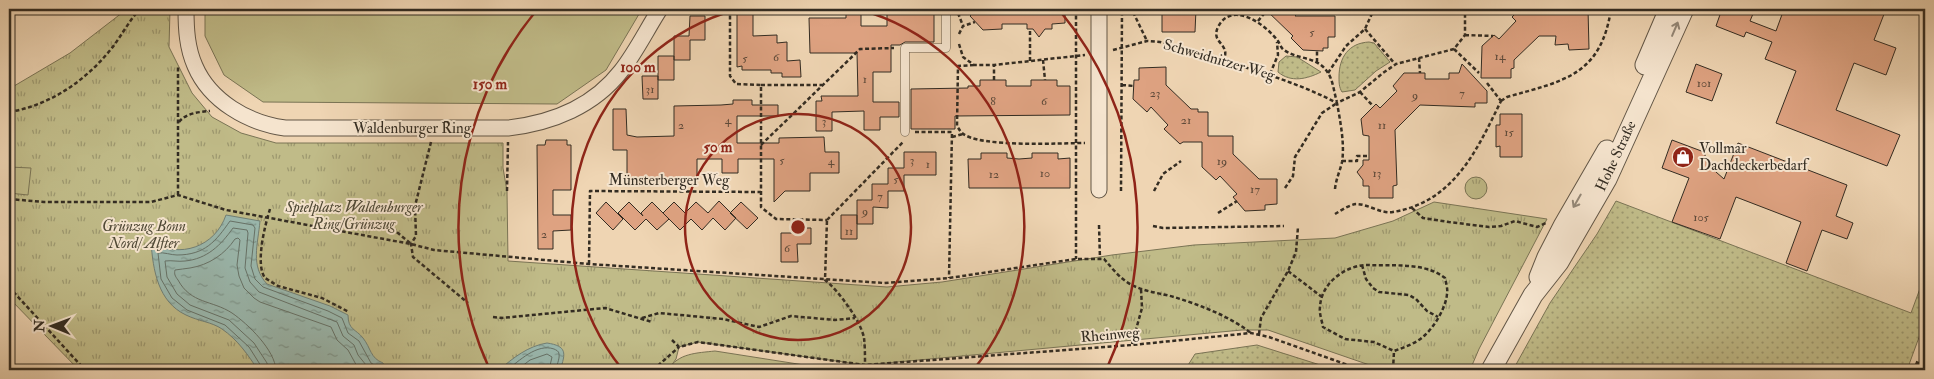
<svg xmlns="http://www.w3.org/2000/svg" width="1934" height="379" font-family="'IM FELL Double Pica',serif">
  <defs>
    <pattern id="grass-dots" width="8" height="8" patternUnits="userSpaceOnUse" patternTransform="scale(1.25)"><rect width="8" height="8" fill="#c0bb88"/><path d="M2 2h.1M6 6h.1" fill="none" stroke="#9d986f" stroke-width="1.8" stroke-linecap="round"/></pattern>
    <pattern id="park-tufts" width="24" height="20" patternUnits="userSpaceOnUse" patternTransform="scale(1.25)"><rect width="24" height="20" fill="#c0bb88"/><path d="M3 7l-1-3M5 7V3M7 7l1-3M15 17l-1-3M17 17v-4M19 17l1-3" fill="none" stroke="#9d986f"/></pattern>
    <pattern id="water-ripples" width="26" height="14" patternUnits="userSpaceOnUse" patternTransform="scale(1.25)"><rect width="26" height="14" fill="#9ab8ae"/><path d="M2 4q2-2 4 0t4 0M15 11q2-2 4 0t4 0" fill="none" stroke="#7e968d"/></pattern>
  </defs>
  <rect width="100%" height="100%" fill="#efd5b3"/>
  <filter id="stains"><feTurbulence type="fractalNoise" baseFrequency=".004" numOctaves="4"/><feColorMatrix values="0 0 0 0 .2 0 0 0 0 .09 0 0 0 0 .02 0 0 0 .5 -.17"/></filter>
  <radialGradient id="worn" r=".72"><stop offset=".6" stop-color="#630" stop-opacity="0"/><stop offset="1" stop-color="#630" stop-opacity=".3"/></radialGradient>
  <path fill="url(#grass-dots)" stroke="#7a7455" d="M1369,42L1374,43L1390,62L1376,71L1355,90L1342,92C1339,87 1339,83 1339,77C1339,57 1349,43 1369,42Z
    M1286,56L1297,57L1321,72C1307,79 1291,83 1278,72L1279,62Z
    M1616,201L1911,313L1925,275V321L1907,370H1513L1550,303L1597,234Z
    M1257,345L1336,370H1185L1195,354Z"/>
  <path fill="url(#park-tufts)" stroke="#7a7455" d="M127,9H170L169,47L192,93L212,117L241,133L276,143H503V168L507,191L508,261L887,287L942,282L1112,255L1194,245L1335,238L1393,221L1434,202L1547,219L1479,349L1470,370H1384L1268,330H1242L865,365L698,342L679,347L676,359L668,370H79L9,298V89L70,53Z
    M1465 188a11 11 0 1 1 22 0a11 11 0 1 1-22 0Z"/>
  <path fill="#c0bb88" stroke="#7a7455" d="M205,9H642L606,70L557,104L263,102L224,75L205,36Z
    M9,167L31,168L28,195L9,193Z
    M715,351L836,370H668C678,353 697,353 715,351Z"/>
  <path fill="url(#water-ripples)" stroke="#718076" d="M226,215L260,221C258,244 250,266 267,284L330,306L348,315C348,330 356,329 363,338C371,348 370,358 383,363L385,370H258C248,355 238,340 222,329C212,322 198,321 186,315C158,302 153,270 151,242C180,259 215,247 226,215Z
    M547,343C567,346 566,353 560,370H499C513,358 528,346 547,343Z"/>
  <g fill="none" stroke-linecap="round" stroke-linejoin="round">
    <path stroke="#667268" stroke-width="1" d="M262,370L261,366L249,347L225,325L187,310L172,298L161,279L158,253C164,252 171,255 177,255C205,255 216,241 230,221L253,225L255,228L251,266L255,279L263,287L328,311L342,318L348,333L359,341L371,363L378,367L380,370
      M268,370L267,363L254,343L229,320L190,305L177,294L167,277L165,261C172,260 178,262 185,261C207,259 221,245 233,228L247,230L248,233L245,268L250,282L259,292L337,322L343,336L354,345L358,355L370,370
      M276,370C275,350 248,324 232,313C212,300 191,304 178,280C175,276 174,274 175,270C180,269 185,269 190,268C209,265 225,254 235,239L238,238L240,240L237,265L239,276L244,288L254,298L260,302L331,327L337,340L348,350L359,370
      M507,370C519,361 537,343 554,349C556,350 559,351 559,354C560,359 556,366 556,370
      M517,370L530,360L547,354L552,357L549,370"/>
  </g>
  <path fill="#dea281" stroke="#332c22" d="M737,9H753V36L777,35V43L787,42V61L800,60L801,77H782V73H771V70H742V66L737,67Z
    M846,9H861V26H887V9H934V42H905L900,45H891V72H873V102H899V117H880V130H864V111L832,112V131H816V101H822L821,96H858L857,53H810L809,18H846Z
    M977,9H1065V23L1052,24V29H1045L1039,37L1033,29H1027V24H1002V29L983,30L970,16Z
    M1162,9H1196L1195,32H1162Z
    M1265,9H1302L1295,16H1335V37H1328V48H1323V51L1303,50L1291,38L1293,36Z
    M1520,9H1588L1589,49L1569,50L1568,44L1555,45L1556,36H1539L1514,60V68L1511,69V78H1481L1482,46L1494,35L1499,39L1516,21L1512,17Z
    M1722,9H1755L1750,21L1776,31L1784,9H1886L1874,40L1896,48L1886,75L1854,63L1836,110L1900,135L1887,166L1776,123L1796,71L1765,59L1772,42L1746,32L1744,37L1716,26Z
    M690,16H705V40H690V60H674V36H689Z
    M658,56H674V80H658Z
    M1462,64L1487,91V103H1475V107L1420,105L1395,130L1397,185L1393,186V198H1369V186H1363V180L1357,172L1363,165V160H1369V136L1363,135L1361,119L1376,104L1380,108L1397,91L1393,86L1404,73H1425V79H1449V73H1459Z
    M1696,64L1722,74L1712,101L1686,92Z
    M1166,67V85L1191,109H1198V112H1208V136H1233V154L1259,179H1277V204L1265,205V210L1245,211L1233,197L1237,194L1220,176L1216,180L1202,167V142H1183L1180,144L1164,129L1168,125L1151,107L1147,112L1133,99L1134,80H1139V68Z
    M642,76H658V99H643Z
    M980,80H1006V86H1031V80H1057V86H1070V115L955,116V129H911V89L968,88V86H980Z
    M733,100H752V105H778V116H737V143H779V138L824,137L825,152H839V173H810V191H785L774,202V159H738V173H722V159H697V177H694L698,181H627V150H613V109H626L627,135L637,137L674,136V106L721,105L733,104Z
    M1500,114H1522V157H1500V146L1496,147V125H1500Z
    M546,140H567V145H571V190H553V215H571V230L553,231V249H538L537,145H545Z
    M1672,140L1704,152L1708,165L1724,179L1738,143L1847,185L1836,216L1853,223L1847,239L1822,230L1807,271L1786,263L1801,222L1736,197L1720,239L1672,222L1689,178L1662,168Z
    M904,152H936V175H904V191H888V208L873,207V224H857V200H872V184H888V168H904Z
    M981,153H1007V158L1019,159L1032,158V153H1058V159L1070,158V188H969L968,159H981Z
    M719,201L736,218L725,230L713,218L702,230L691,219L680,230L663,213L674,202L685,213L696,202L708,213Z
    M606,202L623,219L613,230L596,213Z
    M629,202L643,216L641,213L652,202L669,219L657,230L646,219L635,230L618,213Z
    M741,202L758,218L747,229L730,213Z
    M841,215H857V239H841Z
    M792,228H811V244H797L798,262H781V233H792Z"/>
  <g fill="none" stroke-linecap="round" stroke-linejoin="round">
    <g stroke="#625646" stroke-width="9">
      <path id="service" d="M905,132V48H946V9"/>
    </g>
    <g stroke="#625646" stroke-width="17">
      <path id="minor" d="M186,9C186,29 187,48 195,66C210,101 248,123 285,128H508C552,123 594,106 621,71C636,52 647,29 660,9
        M1099,9V190"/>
    </g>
    <g stroke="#625646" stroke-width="21">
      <path id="tertiary" d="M1645,65L1669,9
        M1539,277L1547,257L1563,226L1607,150
        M1491,370L1533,295L1559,262L1607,179L1684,9"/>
    </g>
    <path stroke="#332c22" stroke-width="2.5" stroke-dasharray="4 2.5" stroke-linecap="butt" d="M730,9V76L736,84L761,85V207L776,219L827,220
      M1076,9V259
      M1127,9L1134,14L1147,41
      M958,13L963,26
      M1258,21L1267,10
      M1365,29L1395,64
      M959,34L963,26L975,22
      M1465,35L1493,36
      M959,44L963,57L974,65H994L1085,55
      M1454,49L1479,73
      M1113,50L1147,41L1160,42C1219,61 1281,74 1337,103
      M1419,58L1420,73
      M1043,60L1045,80
      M1030,61V29
      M1224,62C1224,59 1226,54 1225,51C1223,42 1212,40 1218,27C1232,0 1265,24 1278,41C1280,44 1281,48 1284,50C1298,60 1318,56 1328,73C1333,80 1334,93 1337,102
      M1317,62V51
      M974,65L958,66L957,126C959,129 960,131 962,133C979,148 1061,143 1085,143
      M1328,73L1346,46L1365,29L1374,9
      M1270,74L1278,55L1277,42
      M994,80V65
      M1487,83L1501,101
      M761,85H822
      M1122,85L1134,86
      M1360,92L1373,106
      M1501,101L1507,97C1563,81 1601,76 1611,9
      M9,112C47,106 81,84 106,55C119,41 127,23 140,9
      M179,122C186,113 199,112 210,111
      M915,132H952L949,278
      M952,137L963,134
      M431,142L415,206L416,236L411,244L413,257L468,303
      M761,145L860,49L894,48
      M1342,161H1357V156H1369
      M1285,188L1293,176L1295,157L1322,113L1337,103
      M1335,189C1336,179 1340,171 1342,162C1345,144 1340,120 1337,103L1360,92L1383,73L1396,64L1454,49L1465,35V9
      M507,191L508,142
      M1121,191L1122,9
      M1154,191L1163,174L1181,161
      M178,195V67
      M9,199L44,202H151L178,195L226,210L411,244L434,250L589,264L884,283L949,278L1076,259H1104C1112,268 1120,279 1132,285C1145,292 1160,293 1174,297C1200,305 1229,316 1251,333
      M1412,208L1423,218L1449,222L1489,227L1501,226L1515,221L1537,227L1546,223
      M270,209C265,225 255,264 265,278L278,286L322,298L349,312
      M1218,213L1237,201
      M1335,214C1340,211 1349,205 1356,204C1368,204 1381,214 1393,212C1454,202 1477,150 1501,101
      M827,220L903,142
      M387,224L410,243
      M1099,225L1100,259
      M1153,226L1163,228L1284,226
      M589,264L590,191L761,192
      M1362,265L1366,279L1373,288L1379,292L1409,295L1416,299L1427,311L1438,317
      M1366,265C1392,266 1425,262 1445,278C1446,283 1448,289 1447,294C1446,307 1435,326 1425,335C1417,343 1405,347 1394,351L1374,342L1345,339L1323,327C1322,321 1319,313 1320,307C1321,283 1345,266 1366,265Z
      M1288,271L1322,297
      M9,287L85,370
      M493,317L502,318L605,308L652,322
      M642,318L659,313L723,319L759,327L791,316L835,320L855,318
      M1259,334L1261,318L1288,271L1296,252L1298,227
      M672,340L679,347L698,342L865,365C865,356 865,346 864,338C861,321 838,290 825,280L827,220
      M1132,344L1142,308L1141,289
      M653,370L679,347
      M856,370L865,365L1132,345L1251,333L1269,337L1362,370
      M1393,370L1394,351"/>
    <use href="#service" stroke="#f5e4ce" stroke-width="8"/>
    <use href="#minor" stroke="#f5e4ce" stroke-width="15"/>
    <use href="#tertiary" stroke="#f5e4ce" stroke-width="19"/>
    <path stroke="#332c22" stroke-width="4" stroke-dasharray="9 9" stroke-linecap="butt" d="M1915,370L1925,343"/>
  </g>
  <defs><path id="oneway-shaft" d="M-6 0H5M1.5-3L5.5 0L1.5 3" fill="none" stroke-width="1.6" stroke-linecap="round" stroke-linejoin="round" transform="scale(1.25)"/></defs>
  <g stroke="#948878">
    <use href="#oneway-shaft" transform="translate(1675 29) rotate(-67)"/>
    <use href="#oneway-shaft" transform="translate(1577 201) rotate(120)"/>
  </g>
  <g fill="none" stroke="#8f2418" stroke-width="2.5">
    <circle cx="798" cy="227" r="113"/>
    <path d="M622 369A226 226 0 0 1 738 9M858 9A226 226 0 0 1 974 369"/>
    <path d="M489 368A340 340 0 0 1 536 11M1060 11A340 340 0 0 1 1107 368"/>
  </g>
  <defs>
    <g id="shop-disc" transform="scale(1.125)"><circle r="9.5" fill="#8f2418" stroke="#f5e4ce"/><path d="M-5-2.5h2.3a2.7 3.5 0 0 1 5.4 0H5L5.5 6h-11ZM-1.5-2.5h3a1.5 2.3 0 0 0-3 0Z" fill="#fff"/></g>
  </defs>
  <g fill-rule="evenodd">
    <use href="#shop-disc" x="1683" y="157"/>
  </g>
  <g text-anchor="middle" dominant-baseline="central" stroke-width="4" stroke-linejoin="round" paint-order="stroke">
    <g font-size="12" fill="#5e4a3a">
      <text x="1312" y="32">5</text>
      <text x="1500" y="56">14</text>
      <text x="776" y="57">6</text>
      <text x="745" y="58">5</text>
      <text x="865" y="79">1</text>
      <text x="1704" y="83">101</text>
      <text x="650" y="89">31</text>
      <text x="1155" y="93">23</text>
      <text x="1462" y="93">7</text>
      <text x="1415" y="95">9</text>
      <text x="993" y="101">8</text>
      <text x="1044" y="101">6</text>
      <text x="728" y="120">4</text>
      <text x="1186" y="120">21</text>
      <text x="824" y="121">3</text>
      <text x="681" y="125">2</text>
      <text x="1382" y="125">11</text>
      <text x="1509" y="132">15</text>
      <text x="782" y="160">5</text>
      <text x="912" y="160">3</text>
      <text x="831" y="161">4</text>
      <text x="1222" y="161">19</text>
      <text x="928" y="164">1</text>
      <text x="1045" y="173">10</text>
      <text x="1377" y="173">13</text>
      <text x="994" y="174">12</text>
      <text x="896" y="179">5</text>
      <text x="1255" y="189">17</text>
      <text x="880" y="196">7</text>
      <text x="865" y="211">9</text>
      <text x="1701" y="217">105</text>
      <text x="849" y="231">11</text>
      <text x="544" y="234">2</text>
      <text x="787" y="248">6</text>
    </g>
    <g font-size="15" fill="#332c22" stroke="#f5e4ce">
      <text transform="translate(1219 60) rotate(16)">Schweidnitzer Weg</text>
      <text x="412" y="128">Waldenburger Ring</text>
      <text transform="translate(1616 156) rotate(-65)">Hohe Straße</text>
      <text x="669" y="180">Münsterberger Weg</text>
      <text transform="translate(1110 335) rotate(-5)">Rheinweg</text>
    </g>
    <g font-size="15" fill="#332c22" stroke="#f5e4ce" text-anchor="start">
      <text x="1699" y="148">Vollmar<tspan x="1699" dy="17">Dachdeckerbedarf</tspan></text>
    </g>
    <g font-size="15" font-style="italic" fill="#4f4936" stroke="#f5e4ce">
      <text x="354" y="207">Spielplatz Waldenburger<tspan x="354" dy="17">Ring/Grünzug</tspan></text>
      <text x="144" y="226">Grünzug Bonn<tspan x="144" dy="17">Nord/ Alfter</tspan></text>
    </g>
  </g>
  <circle cx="798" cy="227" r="8" fill="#8f2418" stroke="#f5e4ce" stroke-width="2.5"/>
  <g font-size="15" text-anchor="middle" font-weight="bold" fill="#8f2418" stroke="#f5e4ce" stroke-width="4" stroke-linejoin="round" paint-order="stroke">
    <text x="638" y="72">100 m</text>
    <text x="490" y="89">150 m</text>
    <text x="718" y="152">50 m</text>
  </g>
  <rect width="1934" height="379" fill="none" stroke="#efd5b3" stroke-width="30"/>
  <rect x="10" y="10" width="1914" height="359" fill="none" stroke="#332c22" stroke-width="2.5"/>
  <rect x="15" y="15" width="1904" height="349" fill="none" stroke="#332c22"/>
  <g transform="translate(52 326) rotate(271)" stroke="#f5e4ce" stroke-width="4" paint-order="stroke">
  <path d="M0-4L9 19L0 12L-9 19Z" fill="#332c22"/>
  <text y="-8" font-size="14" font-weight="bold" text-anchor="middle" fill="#332c22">N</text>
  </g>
  <rect width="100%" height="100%" filter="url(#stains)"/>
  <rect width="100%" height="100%" fill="url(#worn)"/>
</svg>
